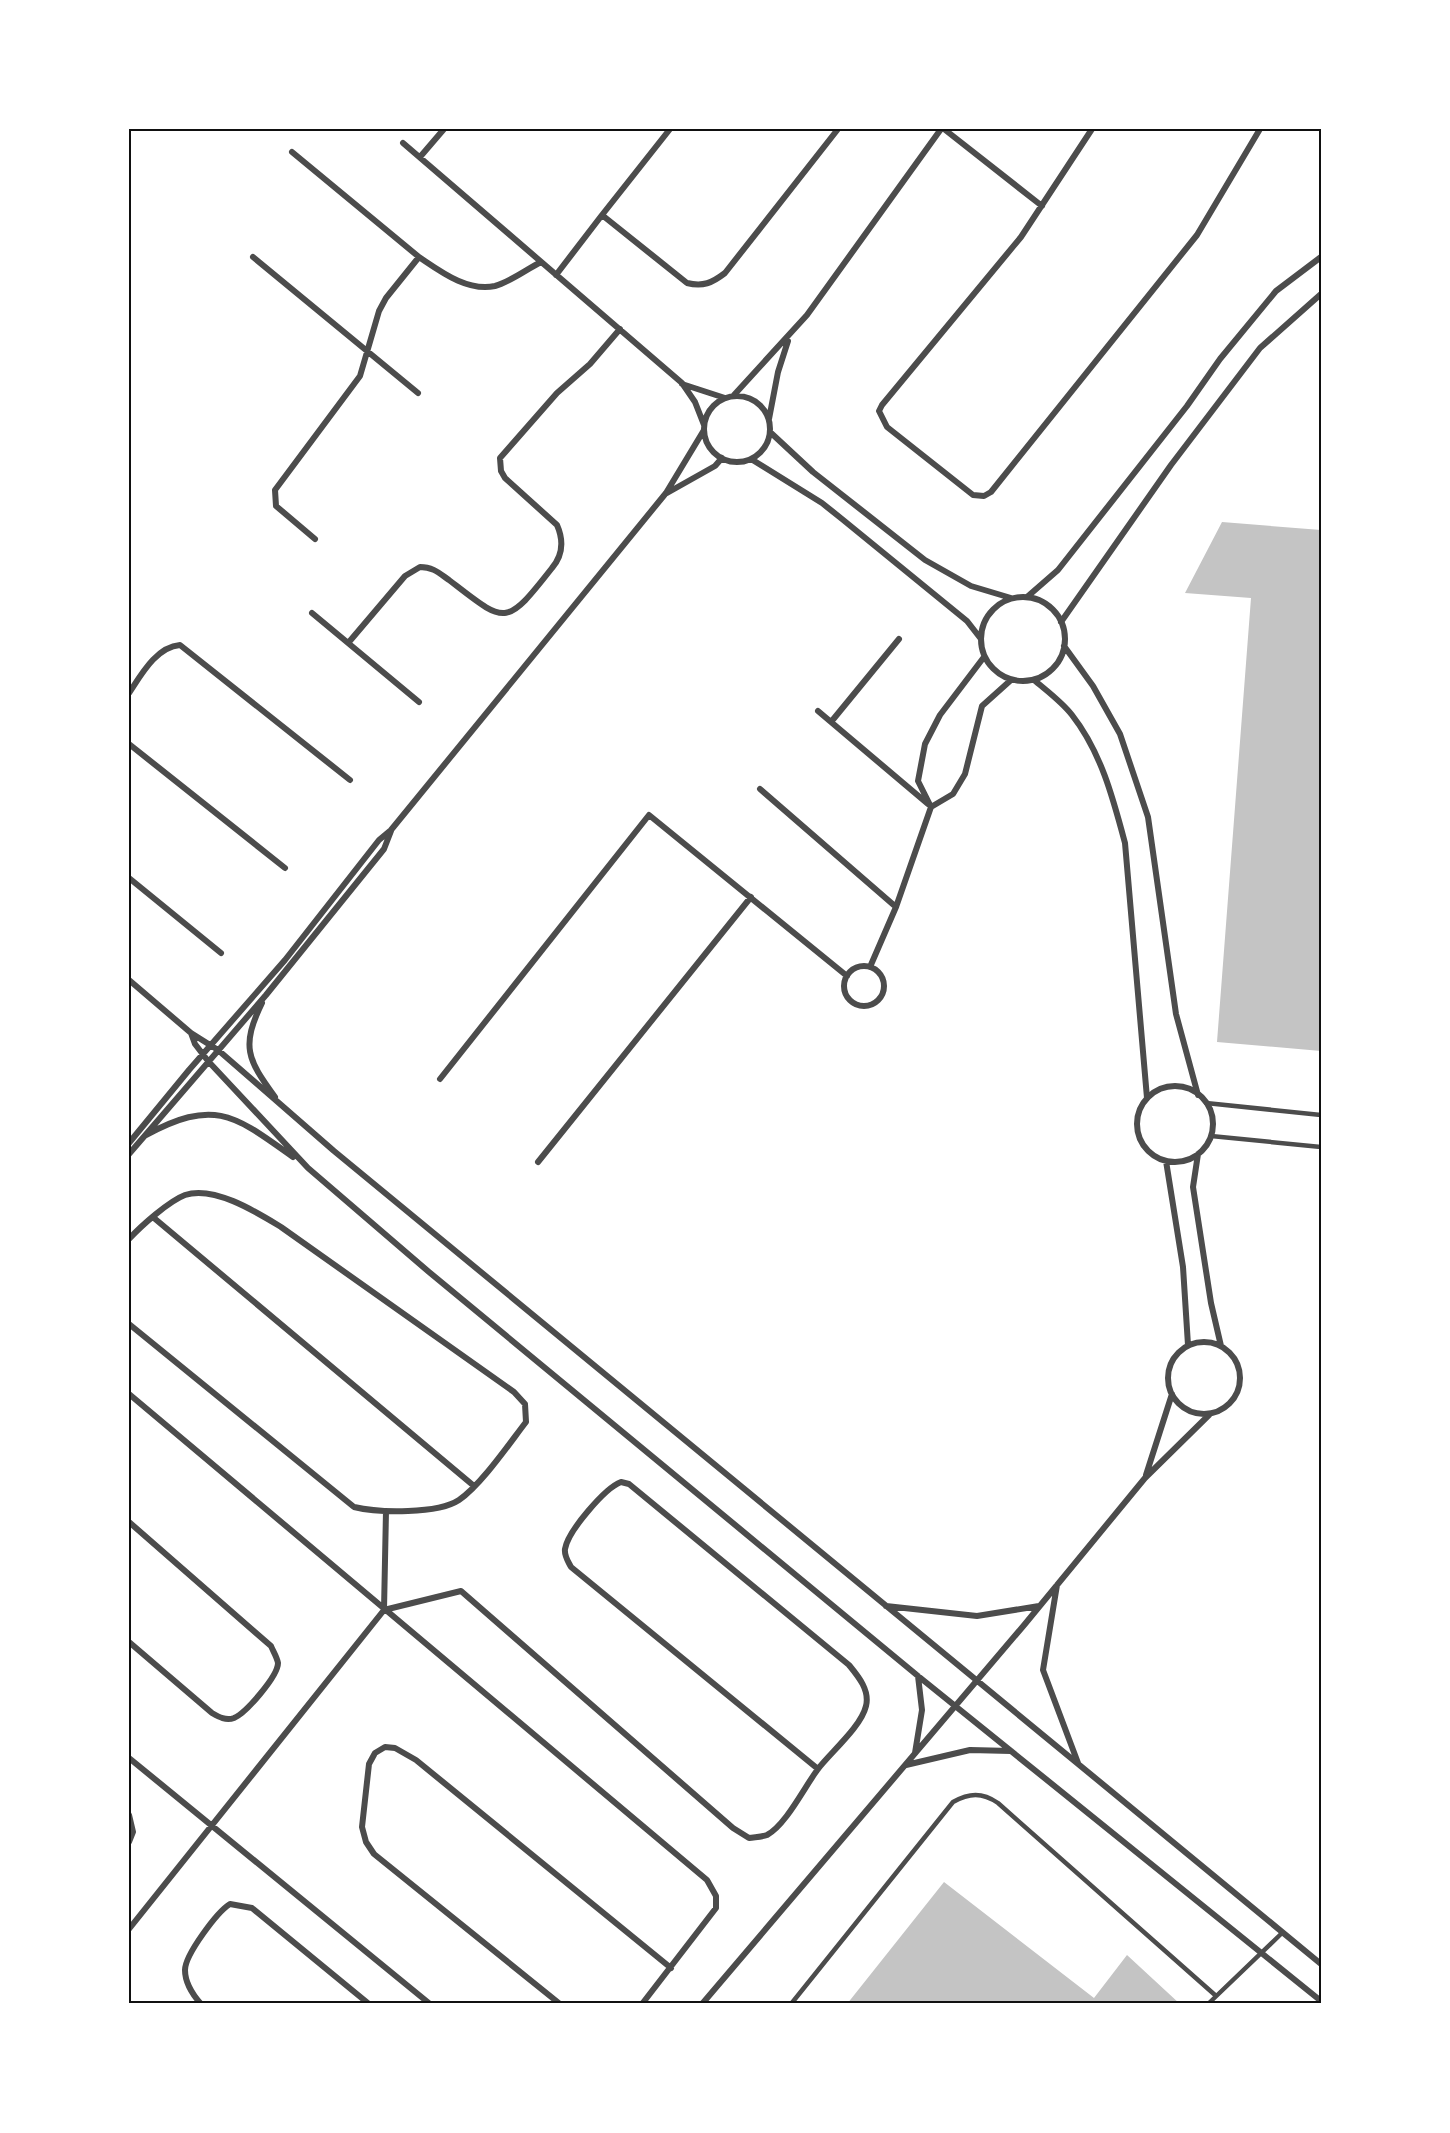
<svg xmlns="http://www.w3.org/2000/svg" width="1450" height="2133" font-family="Literata,serif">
  <rect width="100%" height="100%" fill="#fff"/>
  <path fill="#c4c4c4" d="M1222,522L1321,530V1051L1217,1042L1251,598L1185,593Z
    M944,1882L1094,1998L1127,1955L1180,2004H847Z"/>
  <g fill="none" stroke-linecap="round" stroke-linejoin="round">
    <path stroke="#4c4c4c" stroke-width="4.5" d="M1206,1103L1321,1115
      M1211,1136L1321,1147
      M791,2004L953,1802C969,1793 982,1792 998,1803L1215,1995
      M1208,2004L1282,1933"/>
    <path stroke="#4c4c4c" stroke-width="6" d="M670,129L602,215L687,283C703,287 712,283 725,273L838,129
      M944,129L1042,206
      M1092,129L1021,237L882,405L879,411L887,427L973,495L984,496L991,492L1197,235L1260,129
      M403,143L682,383L695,402L704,425
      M292,152L419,257
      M420,157L444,129
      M253,257L418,393
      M556,275L602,215
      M682,384L725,398
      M734,395L807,315L941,129
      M704 429a33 33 0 1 1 66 0a33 33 0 1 1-66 0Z
      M769,419L778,372L788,341
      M770,432L813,472L925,560L971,586L1011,598
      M751,459L822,503L842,519L967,621L981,639
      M667,493L715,466L722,458
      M315,539L276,506L275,490L360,376L379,311L386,298L419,257C440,271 467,292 495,286C510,282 527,269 541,262
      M981 639a42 42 0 1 1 84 0a42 42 0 1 1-84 0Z
      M1027,597L1058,570L1187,406L1220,359L1276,291L1321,257
      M312,613L419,702
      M1061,622L1171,465L1260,348L1321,294
      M349,642L405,576L420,567C433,567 439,573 449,580C506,624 505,628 552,568C563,555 564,541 557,525L505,478L501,471L500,458L557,393L590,364L620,329
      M1064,646L1093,686L1120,734L1148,817L1176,1014L1198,1095
      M1034,680C1047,691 1062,702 1072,715C1101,752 1113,798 1125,843L1147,1098
      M129,693C141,675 156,647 180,645L350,780
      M818,711L928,804
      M831,722L899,639
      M129,744L285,868
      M760,789L896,907
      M931,807L918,781L925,744L940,715L984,657
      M129,878L221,953
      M844 986a20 20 0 1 1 40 0a20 20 0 1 1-40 0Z
      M870,967L896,907L931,807L953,794L965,774L982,706L1011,680
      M129,980L191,1033L218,1050L334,1151L1321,1964
      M262,1003C241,1046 247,1059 275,1097
      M191,1033L195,1044L208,1061L308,1168L429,1272L918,1676L1321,2001
      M440,1079L649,815L847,976
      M1137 1124a38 38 0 1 1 76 0a38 38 0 1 1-76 0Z
      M146,1135C215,1098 234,1115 293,1157
      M129,1143L189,1070L285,960L379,840L391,830L666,493L704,430
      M129,1154L266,995L384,849L391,831
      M1198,1154L1193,1187L1211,1303L1221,1346
      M1166,1161L1183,1267L1188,1345
      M538,1162L751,897
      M154,1218L474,1486
      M129,1239C141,1226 169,1201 185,1195C214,1185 258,1213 281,1227L514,1392L525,1404L526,1422C509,1444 481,1485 459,1500C438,1514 379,1513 354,1507L129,1324
      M1168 1378a36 36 0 1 1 72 0a36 36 0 1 1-72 0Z
      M129,1394L707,1880L716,1896V1908L642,2004
      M1146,1475L1172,1394
      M129,1522L271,1646C273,1651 277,1657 278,1663C278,1676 246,1713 234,1718C226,1721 219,1717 212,1713L129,1642
      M1057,1585L1043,1670L1078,1763
      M886,1606L977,1616L1039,1606
      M384,1610L461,1591L733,1828L749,1838C754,1837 762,1837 767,1835C786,1825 805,1786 818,1769C831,1752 861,1727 866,1706C870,1690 858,1676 849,1665L629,1484L621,1482C605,1488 568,1531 565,1549C564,1556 568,1561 571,1567L818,1769
      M384,1610L386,1511
      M915,1753L922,1710L918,1676
      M129,1758L430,2004
      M906,1765L970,1750L1011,1751
      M129,1815L133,1832L129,1842
      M129,1929L384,1610
      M201,2004C193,1995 185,1983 185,1970C185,1955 217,1912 230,1904L252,1908L369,2004
      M560,2004L374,1854L366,1842L362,1827L369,1764L375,1753L385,1747L395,1748L416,1760L671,1968
      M702,2004L1025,1624L1145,1478L1210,1414"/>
  </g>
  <rect width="1450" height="2133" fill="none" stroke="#ffffff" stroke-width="261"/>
  <rect x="130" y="130" width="1190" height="1872" fill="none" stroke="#111" stroke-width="2"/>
</svg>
